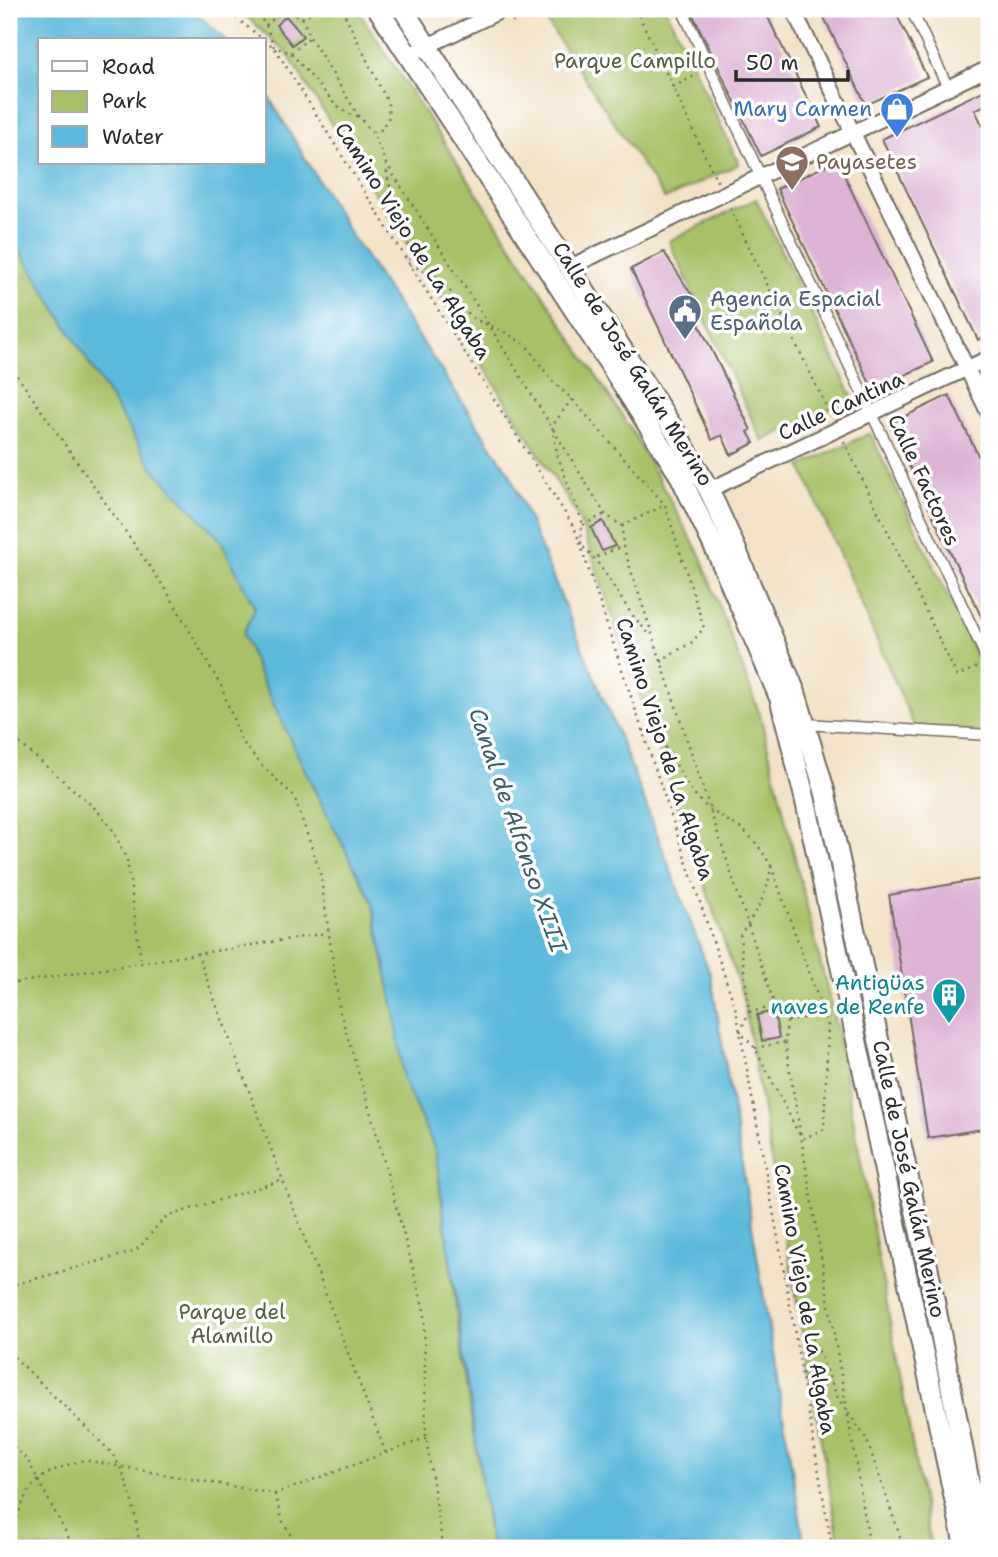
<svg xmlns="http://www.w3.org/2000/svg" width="998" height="1557" font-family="'Shantell Sans',sans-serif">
  <rect width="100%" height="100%" fill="#fff"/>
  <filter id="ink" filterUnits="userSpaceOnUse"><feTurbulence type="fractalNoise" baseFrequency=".0143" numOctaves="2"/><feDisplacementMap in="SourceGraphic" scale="14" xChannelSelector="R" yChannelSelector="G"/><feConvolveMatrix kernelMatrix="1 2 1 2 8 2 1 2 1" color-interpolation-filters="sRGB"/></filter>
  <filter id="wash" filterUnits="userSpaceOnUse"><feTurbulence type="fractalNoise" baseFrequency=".00686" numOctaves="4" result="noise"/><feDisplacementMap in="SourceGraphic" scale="28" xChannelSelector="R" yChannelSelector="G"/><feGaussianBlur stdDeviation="1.57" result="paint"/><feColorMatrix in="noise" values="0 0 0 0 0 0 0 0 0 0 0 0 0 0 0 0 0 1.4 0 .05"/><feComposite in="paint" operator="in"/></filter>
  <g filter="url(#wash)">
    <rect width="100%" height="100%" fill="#f3e2c7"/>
    <path fill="#a8c167" stroke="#6a7649" stroke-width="2" d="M238,9H357L634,434L701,557L760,715L837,1030L931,1548H840L743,997L579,518L286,52Z
      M550,9H666L739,164L665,199L541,13Z
      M756,199L853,398L762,441L669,241Z
      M9,232L153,468L220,539L255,608L243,634L259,674L314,789L372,901L396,1018L403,1079L435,1149L456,1309L491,1548H9Z
      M870,433L989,682V733L915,728L801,466Z"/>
    <path fill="#5db9db" stroke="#447283" stroke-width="2" d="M9,9H191L226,40H40V163H264V89L349,232L510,474L628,758L711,976L805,1548H491L435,1149L403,1079L396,1018L372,901L314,789L259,674L243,634L255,608L220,539L153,468L9,232Z"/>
    <g id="blocks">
      <path fill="#dcb2d5" d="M690,9H764L821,127L761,156Z
        M820,9H851L853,12L860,9H894L927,77L866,105Z
        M286,16L303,36L292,45L276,25Z
        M989,88V103L975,110L989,139V335L978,340L882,139Z
        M837,160L933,362L873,390L777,189Z
        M664,252L697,303L691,308L751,430L748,432L754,443L731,455L722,435L712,440L631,269Z
        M949,395L989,478V633L889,424Z
        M603,521L615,546L602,551L591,528Z
        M982,879L989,921V1128L928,1138L889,895Z
        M774,1011L779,1038L762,1041L757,1015Z"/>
    </g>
  </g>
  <g filter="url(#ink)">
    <use href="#blocks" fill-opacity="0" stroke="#716b62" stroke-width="2"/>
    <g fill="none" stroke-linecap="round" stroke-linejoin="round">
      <g stroke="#716b62" stroke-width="13">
        <path id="pedestrian" d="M682,9L989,663
          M911,9L948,88
          M805,724L989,735"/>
      </g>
      <g stroke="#716b62" stroke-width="18">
        <path id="minor" d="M793,9L989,414
          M409,55L504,9
          M570,267L989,68
          M709,490L989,358"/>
      </g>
      <g stroke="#716b62" stroke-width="23">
        <path id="secondary" d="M378,9L612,368L680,476L719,557L780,699L805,799L965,1548
          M403,9L680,439L709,490L735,547L796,694L825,792L930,1278L982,1548"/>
      </g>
      <path stroke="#716b62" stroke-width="2.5" stroke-dasharray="2 5" stroke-linecap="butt" d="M225,9L264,40
        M253,9L266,25L274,47L291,53L334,103L347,113L359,117
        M283,9L302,18L310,37L359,117L372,132L386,163L489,325L605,514L622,526L623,546L775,1006L787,1022L785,1042L870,1548
        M342,9L388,103L389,117L380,131L372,132
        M636,9L718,183
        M302,18L316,9
        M512,22L540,9
        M266,25L284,10
        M264,40L274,47L575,529L736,1010L783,1265L832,1548
        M291,53L310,37
        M673,87L698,74
        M386,164C388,196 402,207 408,235C410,244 409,255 409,264L441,279L460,305L474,319L503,331L526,345L552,381L572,399L665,505L704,628L691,643L669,655L660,663
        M730,208L831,416
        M779,309L805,297
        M9,364L168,593L221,686L241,740L264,768L294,796L320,872L340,1012L373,1121L424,1310L426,1438L443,1548
        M572,399L552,426L558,457L582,521L581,545C610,570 621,609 650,634
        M844,441L957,676L977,667
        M583,525L605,514
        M622,526L665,505
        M597,557L623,546
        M643,730C671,741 677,775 696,796C708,811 724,818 740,828C753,837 763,852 771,866C767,899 756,909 740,936L749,1012L740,1032L755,1048L799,1134
        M9,734L97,810L113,830L127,860L141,961
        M771,866L828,1026L824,1129L802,1139
        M197,953L386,1454
        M9,984L327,933
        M749,1012L773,1007
        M788,1021L822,1014
        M755,1048L785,1042
        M786,1273L838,1398L866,1438L904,1548
        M9,1286L133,1252C148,1243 153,1226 168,1216L283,1180
        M9,1352L111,1452C131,1481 135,1514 140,1548
        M9,1442L28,1461L74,1548
        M275,1494L282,1520L298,1548
        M10,1545C25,1490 26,1476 84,1460L275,1494L426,1438"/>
      <use href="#pedestrian" stroke="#fff" stroke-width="10"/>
      <use href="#minor" stroke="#fff" stroke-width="14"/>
      <use href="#secondary" stroke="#fff" stroke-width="19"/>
    </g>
  </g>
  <defs>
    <g id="shop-pin" transform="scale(1.75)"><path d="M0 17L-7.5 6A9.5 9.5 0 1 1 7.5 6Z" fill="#3f7fe0" stroke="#fff"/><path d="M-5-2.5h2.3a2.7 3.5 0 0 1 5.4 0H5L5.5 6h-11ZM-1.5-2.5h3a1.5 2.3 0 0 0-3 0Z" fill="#fff"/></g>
    <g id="school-pin" transform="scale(1.75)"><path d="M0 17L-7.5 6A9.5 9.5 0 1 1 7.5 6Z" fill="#8d6e63" stroke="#fff"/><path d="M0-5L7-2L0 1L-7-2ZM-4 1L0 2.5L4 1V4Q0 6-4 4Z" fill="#fff"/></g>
    <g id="civic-pin" transform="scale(1.75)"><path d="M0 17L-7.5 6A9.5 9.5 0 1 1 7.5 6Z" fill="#5c6f8a" stroke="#fff"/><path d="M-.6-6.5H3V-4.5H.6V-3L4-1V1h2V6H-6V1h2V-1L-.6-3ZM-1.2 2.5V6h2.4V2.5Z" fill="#fff"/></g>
    <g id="building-pin" transform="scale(1.75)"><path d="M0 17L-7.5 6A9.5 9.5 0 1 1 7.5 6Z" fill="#0f9aa8" stroke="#fff"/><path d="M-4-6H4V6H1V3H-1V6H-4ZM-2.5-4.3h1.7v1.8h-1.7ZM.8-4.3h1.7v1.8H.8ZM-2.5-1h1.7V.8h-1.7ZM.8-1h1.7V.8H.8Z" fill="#fff"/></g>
  </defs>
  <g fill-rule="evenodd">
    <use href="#shop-pin" x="897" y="109"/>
    <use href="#school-pin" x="792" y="162"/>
    <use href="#civic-pin" x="685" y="311"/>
    <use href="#building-pin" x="949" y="995"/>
  </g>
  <g text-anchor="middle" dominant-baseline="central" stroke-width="7" stroke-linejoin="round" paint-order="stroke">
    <g font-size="21" fill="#576040" stroke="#fff">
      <text x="635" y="61">Parque Campillo</text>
      <text x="232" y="1312">Parque del<tspan x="232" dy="24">Alamillo</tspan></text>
    </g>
    <g font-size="21" fill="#366cbe" stroke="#fff" text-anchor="end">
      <text x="872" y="109">Mary Carmen</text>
    </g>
    <g font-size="21" fill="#785e54" stroke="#fff" text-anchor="start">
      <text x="816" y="162">Payasetes</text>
    </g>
    <g font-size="21" fill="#2b2b2b" stroke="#fff">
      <text transform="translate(413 241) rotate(58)">Camino Viejo de La Algaba</text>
      <text transform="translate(633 364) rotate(58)">Calle de José Galán Merino</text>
      <text transform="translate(841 406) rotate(-25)">Calle Cantina</text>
      <text transform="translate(924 480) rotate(65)">Calle Factores</text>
      <text transform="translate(665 749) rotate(72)">Camino Viejo de La Algaba</text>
      <text transform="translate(909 1179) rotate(78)">Calle de José Galán Merino</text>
      <text transform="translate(805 1299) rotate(80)">Camino Viejo de La Algaba</text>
    </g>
    <g font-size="21" fill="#4e5e75" stroke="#fff" text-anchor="start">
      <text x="710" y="299">Agencia Espacial<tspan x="710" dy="24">Española</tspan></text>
    </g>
    <g font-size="21" fill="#0d838f" stroke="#fff" text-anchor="end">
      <text x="925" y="983">Antigüas<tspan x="925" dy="24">naves de Renfe</tspan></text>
    </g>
    <g font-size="23" font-style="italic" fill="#3c5d69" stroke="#fff">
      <text transform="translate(518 830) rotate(71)">Canal de Alfonso XIII</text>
    </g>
  </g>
  <rect width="998" height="1557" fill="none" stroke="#fff" stroke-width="35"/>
  <rect x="38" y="38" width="228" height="126" fill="#ffffff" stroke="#aaaaaa" stroke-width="2"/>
  <rect x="52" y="61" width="35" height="10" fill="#ffffff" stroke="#aaaaaa" stroke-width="2"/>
  <text x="102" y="74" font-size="21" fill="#2b2b2b">Road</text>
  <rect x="52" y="91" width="35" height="21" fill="#a8c167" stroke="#aaaaaa" stroke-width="2"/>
  <text x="102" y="108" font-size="21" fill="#2b2b2b">Park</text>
  <rect x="52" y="126" width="35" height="21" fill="#5db9db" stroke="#aaaaaa" stroke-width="2"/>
  <text x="102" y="144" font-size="21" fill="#2b2b2b">Water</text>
  <path d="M736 70v10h112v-10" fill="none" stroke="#2b2b2b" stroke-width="3.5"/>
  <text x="746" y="70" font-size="21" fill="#2b2b2b" stroke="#ffffff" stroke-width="5" paint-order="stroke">50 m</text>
</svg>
